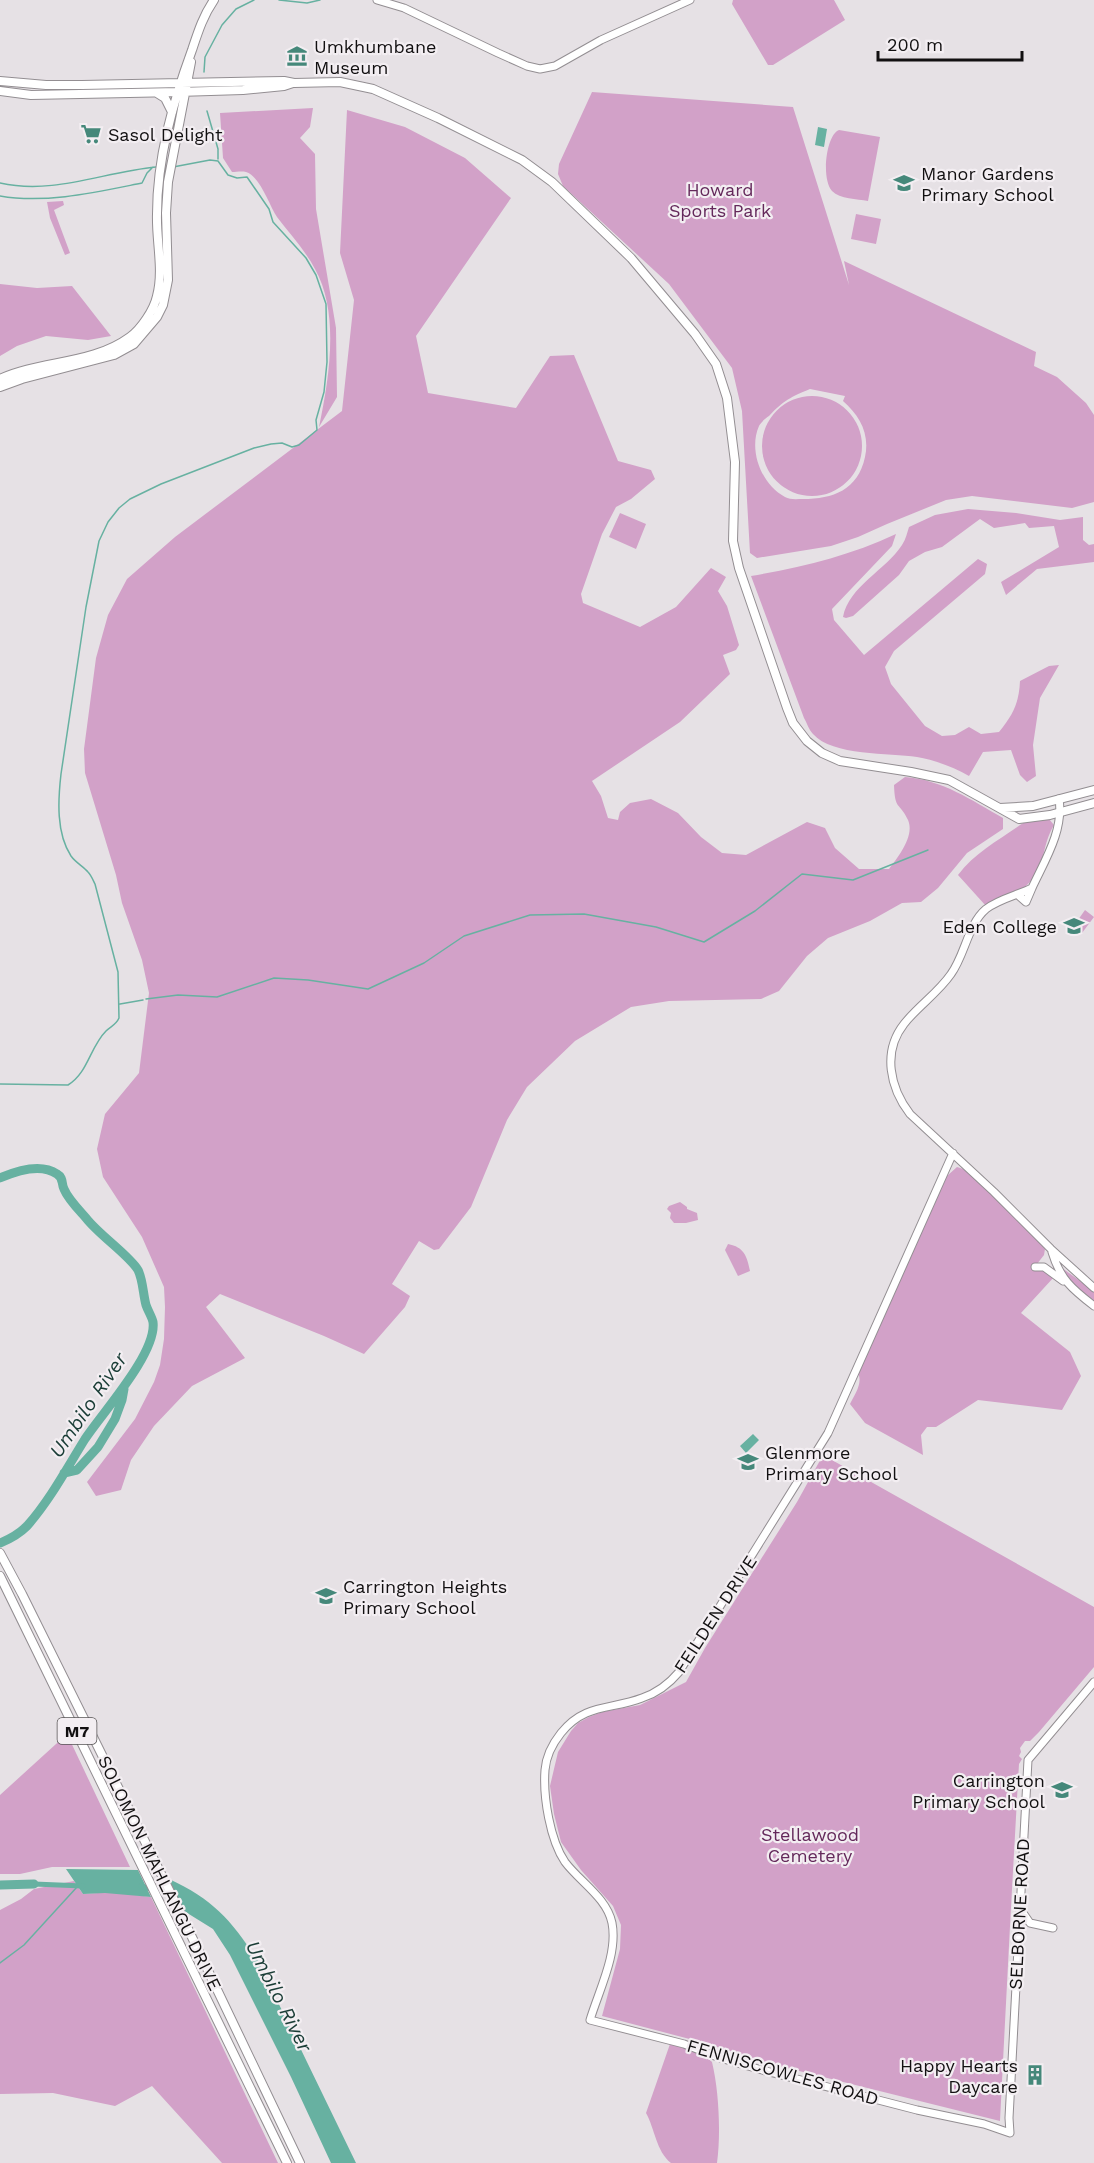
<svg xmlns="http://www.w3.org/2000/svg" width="1094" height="2163" font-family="'Work Sans',sans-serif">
  <rect width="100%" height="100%" fill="#e6e1e5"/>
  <path fill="#d2a1c8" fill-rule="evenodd" d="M733,0H834L845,20L773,65H768L732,4Z
    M592,92L793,107L849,285L844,261L1036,352L1034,366L1057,377L1086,403L1094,415V502L1072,508L972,496L946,500L887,524L858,537L831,546L757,558L750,553L742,411L732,368L669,284L563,186L558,174L559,164ZM810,389L845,396L843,401C860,416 870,434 865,457C858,490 833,499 803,499C797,499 790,500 785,497C762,485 748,451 759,426C761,422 766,418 769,416C784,400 791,397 810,389Z
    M313,108L310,127L300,138L315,154L316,209L336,328L337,397L319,427C329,380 340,313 315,269C305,250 290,234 277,217C269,205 260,176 246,172C242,171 236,172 232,172L223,158L220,113Z
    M347,110L405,127L465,158L511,198L416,336L428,393L516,408L550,356L574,355L618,461L651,470L655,479L631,499L616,507L602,534L581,594L583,603L640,627L676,607L711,568L726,577L718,591L727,606L739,645L736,650L723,655L730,674L680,722L592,781L601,796L608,818L618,820L620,812L630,803L651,799L678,813L701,837L722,853L746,855L807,822L825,828L835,848L859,869H889C898,857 915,836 908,820C899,801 895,811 894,785L905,777C943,780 971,800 1003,818V829L967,853L938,888L921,902L902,903L870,921L828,938L807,956L779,991L761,999L669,1001L631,1007L575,1041L527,1087L507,1120L471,1207L439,1249L434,1250L419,1241L392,1284L410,1296L405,1307L364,1354L324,1336L220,1294L206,1307L245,1358L192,1386L154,1426L131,1460L121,1490L96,1496L87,1482L135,1419L154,1382L160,1365L164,1339L165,1307L164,1287L142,1237L103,1177L97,1149L105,1114L139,1073L149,993L142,960L122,903L116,875L85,773L84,749L96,658L108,615L127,579L175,537L342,411L354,300L340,253Z
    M839,130L880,137L868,201C857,199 840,199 832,191C821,179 826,135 839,130Z
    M63,201L64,205L54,210L70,253L65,255L50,218L47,202Z
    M856,214L881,219L876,244L851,239Z
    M0,284L37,288L72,286L111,336L88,340L46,336L17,346L0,356Z
    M762 446a50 50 0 1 1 100 0a50 50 0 1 1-100 0Z
    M968,509L1016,513L1060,520L1083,517V540L1089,545L1094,544V562L1037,569L1006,595L1001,582L1059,547L1054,526L1029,528L1025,523L994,528L980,519L942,547L925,552L909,561L899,575L853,616L846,618L843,617C849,586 886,570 902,545C906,539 907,533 909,527L935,515Z
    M620,513L646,524L636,549L609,537Z
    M896,534L892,546L832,609L834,620L864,655L978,559L987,564L985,574L894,651L885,667L891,684L925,726L942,736L955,735L969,727L981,734L999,732C1013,715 1019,703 1020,681L1049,666L1059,665L1040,698L1033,745L1036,776L1027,782L1020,775L1011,750L983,752L969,776C954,767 934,760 917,757C890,753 832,756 813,734C809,730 807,723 804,718L751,576C803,567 849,556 896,534Z
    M1049,819L1054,825C1048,835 1046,844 1043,856C1033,890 1017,893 986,906L958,875C974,853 999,840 1020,825L1025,822Z
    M1085,910L1094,917L1082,933L1073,927Z
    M957,1167C976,1170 1030,1232 1045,1249L1044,1255L1037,1264L1054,1277L1021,1313L1070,1352L1081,1376L1062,1410L978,1400L936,1427H927L921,1435L923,1455L865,1423L850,1404C855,1394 863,1383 858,1373L947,1176Z
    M680,1202L687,1207V1209L697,1213L698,1220L686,1223H674L670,1218L671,1213L667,1209L669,1206Z
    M728,1244C744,1247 747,1256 750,1271L738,1276L725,1250Z
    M1062,1268L1094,1291V1302L1069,1283Z
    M823,1455L1094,1607V1667L1039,1732L1030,1741H1025L1020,1748L1021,1752L1019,1756L1022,1759L1019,1764C1012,1883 1006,2002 1000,2121L775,2065L701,2042L602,2016L620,1949L621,1925L613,1906L581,1870L561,1842L554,1814L550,1786L558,1752L571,1731L578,1723L589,1717L602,1712L640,1705L686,1682L705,1648L797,1502Z
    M67,1734L130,1867H52L20,1874H0V1795Z
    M74,1881L83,1894L113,1892L151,1897L278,2163H222L152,2086L115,2106L53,2093L0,2094V1910L21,1899L34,1889Z
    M670,2044L702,2053L712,2062C719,2091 721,2134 717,2163H671C656,2151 655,2129 646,2113Z"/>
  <path fill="#67b1a1" d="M818,127L827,129L824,147L815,145Z
    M753,1434L759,1440L746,1453L740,1446Z
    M66,1869L138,1870L151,1897L105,1893L83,1894Z
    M169,1879C213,1899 232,1921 258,1961L356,2163H331L291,2077L230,1955L213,1929L184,1911Z"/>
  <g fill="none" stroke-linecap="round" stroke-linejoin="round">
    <path stroke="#67b1a1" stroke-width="1.5" d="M279,0L307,3L320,0
      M204,72L205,57L222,25L236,9L254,0
      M207,111L218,149V159
      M0,183C54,195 103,172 156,167
      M0,196C46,204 97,192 142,183L147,173L153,167
      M146,999L178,995L217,997L274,978L308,980L368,989L424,963L464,936L530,915L584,914L656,927L704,942L755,911L802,874L853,880L928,850
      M120,1004L143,1000
      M0,1084L68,1085C88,1073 90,1047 106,1031C111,1026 116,1025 119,1018L118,972L95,884C93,880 91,875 88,872C83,866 76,863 71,856C56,833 58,800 61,774L86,607L99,541L108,522L119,508L130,499L161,484L254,448L271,444L282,443L292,447L299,445L317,430L316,420L324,392L327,362L326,304L316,275L306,258L273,222L269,209L247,177L237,178L228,175L218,161L210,160L173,167
      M0,1963L24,1945L77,1887"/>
    <path stroke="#67b1a1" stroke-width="5" d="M34,1884L83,1886
      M141,1886L172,1895"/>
    <path stroke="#67b1a1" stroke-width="9" d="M0,1178C16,1171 41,1163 57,1174C64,1178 61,1183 64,1189C68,1199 79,1210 86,1218C99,1235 129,1255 138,1270C143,1280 143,1294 146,1305C148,1311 152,1317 153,1322C157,1353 102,1413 85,1439C67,1468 50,1500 27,1526C19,1534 10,1539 0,1543
      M64,1473L77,1470L98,1447L115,1419L122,1400L124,1389
      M0,1885L34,1884"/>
    <g stroke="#938e92" stroke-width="9">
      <path id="tertiary" d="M377,0L404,8L498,53L527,66L540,69L555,66L601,40L690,0
        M1059,799C1064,830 1045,860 1032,888C1018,895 999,899 986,909C968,924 965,955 951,974C938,993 918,1006 904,1024C882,1052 890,1088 910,1114L994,1192L1051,1249L1094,1288
        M1018,895L1026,902L1032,888
        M953,1153L828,1433L679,1672C669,1684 657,1693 642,1698C611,1710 585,1703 561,1733C553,1743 546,1757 545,1770C543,1797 550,1840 565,1862C580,1882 607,1898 612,1923C618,1954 599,1990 590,2020L684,2044L720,2058L762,2070L917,2110L984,2124L1010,2133L1009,2118L1028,1760L1094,1682
        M1052,1252C1060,1279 1072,1289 1094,1306
        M1035,1267H1044L1063,1281
        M1021,1910L1030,1923L1053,1928"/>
    </g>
    <g stroke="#938e92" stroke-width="10">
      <path id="secondary" d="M0,81L46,85H82L284,81L294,83L340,82L373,89L438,118L522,160L552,182L631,258L695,334L716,364L727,398L735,462L733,541L739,568L787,708L793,723L807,741L822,753L840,761L911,772L949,780L1019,819L1050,815L1094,803
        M0,91L31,95L178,92L243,90L284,86L293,83
        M157,93L165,98L172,112
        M0,379C41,360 92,365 130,337C141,329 154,310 157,296C164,270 156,241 157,214C157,158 173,102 192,50C198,32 203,16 214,0
        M0,387L22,379L114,355L134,344L157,317L163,305L168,280L166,213L168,182L191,62
        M1000,808L1033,806L1094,790"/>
    </g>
    <g stroke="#938e92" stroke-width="10">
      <path id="trunk" d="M0,1553L22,1594L179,1910L300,2163
        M0,1576L287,2163"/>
    </g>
    <use href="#tertiary" stroke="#fff" stroke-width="7"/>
    <use href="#secondary" stroke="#fff" stroke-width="8"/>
    <use href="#trunk" stroke="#fff" stroke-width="8"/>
  </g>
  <defs>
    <g id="museum-bare" transform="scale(1.62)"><path d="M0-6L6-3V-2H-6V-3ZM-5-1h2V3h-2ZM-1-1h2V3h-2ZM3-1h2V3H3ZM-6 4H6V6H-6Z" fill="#45887a" stroke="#f3eef2" stroke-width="2.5" paint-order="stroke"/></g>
    <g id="supermarket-bare" transform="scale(1.62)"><path d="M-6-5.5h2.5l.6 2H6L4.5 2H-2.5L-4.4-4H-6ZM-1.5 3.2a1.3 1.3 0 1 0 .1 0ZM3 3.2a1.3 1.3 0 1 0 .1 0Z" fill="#45887a" stroke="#f3eef2" stroke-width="2.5" paint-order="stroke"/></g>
    <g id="school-bare" transform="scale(1.62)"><path d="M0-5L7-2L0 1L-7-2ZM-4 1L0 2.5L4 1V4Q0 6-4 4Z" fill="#45887a" stroke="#f3eef2" stroke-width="2.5" paint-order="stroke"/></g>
    <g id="building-bare" transform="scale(1.62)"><path d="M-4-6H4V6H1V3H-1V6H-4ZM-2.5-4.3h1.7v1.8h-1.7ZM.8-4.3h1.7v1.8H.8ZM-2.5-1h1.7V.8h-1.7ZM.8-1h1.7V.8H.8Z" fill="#45887a" stroke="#f3eef2" stroke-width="2.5" paint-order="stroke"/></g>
  </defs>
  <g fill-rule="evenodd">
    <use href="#museum-bare" x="297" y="56"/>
    <use href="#supermarket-bare" x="91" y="134"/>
    <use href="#school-bare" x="904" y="183"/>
    <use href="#school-bare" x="1074" y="926"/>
    <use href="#school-bare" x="748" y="1462"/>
    <use href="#school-bare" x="326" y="1596"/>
    <use href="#school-bare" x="1062" y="1790"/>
    <use href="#building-bare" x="1035" y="2075"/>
  </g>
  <g text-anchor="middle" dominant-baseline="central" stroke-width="4.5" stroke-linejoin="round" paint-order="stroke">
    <rect fill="#f3eef2" stroke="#565354" stroke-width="1.5" x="57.5" y="1718" width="39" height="26" rx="4.5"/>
    <g font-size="16" font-weight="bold" fill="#121011">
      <text x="77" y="1731">M7</text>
    </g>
    <g font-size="18" fill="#121011" stroke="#f3eef2" text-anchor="start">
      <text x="314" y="46">Umkhumbane<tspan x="314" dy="21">Museum</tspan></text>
      <text x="108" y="134">Sasol Delight</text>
      <text x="921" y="173">Manor Gardens<tspan x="921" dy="21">Primary School</tspan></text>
      <text x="1057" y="926" text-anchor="end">Eden College</text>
      <text x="765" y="1452">Glenmore<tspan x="765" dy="21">Primary School</tspan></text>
      <text x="343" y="1586">Carrington Heights<tspan x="343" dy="21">Primary School</tspan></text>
      <text x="1045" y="1780" text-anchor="end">Carrington<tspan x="1045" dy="21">Primary School</tspan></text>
      <text x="1018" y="2065" text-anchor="end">Happy Hearts<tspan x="1018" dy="21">Daycare</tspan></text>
    </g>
    <g font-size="18" fill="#64295b" stroke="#f3eef2">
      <text x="720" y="189">Howard<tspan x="720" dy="21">Sports Park</tspan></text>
      <text x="810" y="1834">Stellawood<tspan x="810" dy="21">Cemetery</tspan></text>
    </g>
    <g font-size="18" fill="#121011" stroke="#f3eef2">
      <text transform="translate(715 1614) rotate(-57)">FEILDEN DRIVE</text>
      <text transform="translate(160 1873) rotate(64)">SOLOMON MAHLANGU DRIVE</text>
      <text transform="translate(1019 1914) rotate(-87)">SELBORNE ROAD</text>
      <text transform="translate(783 2072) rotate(16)">FENNISCOWLES ROAD</text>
    </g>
    <g font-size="20" font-style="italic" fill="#1a3d36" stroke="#f3eef2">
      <text transform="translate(88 1405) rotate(-56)">Umbilo River</text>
      <text transform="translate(279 1996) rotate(63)">Umbilo River</text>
    </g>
  </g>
  <path d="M878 51v9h144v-9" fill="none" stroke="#121011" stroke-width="3"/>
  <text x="887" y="51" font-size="18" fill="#121011" stroke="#f3eef2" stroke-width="4.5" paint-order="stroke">200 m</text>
</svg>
